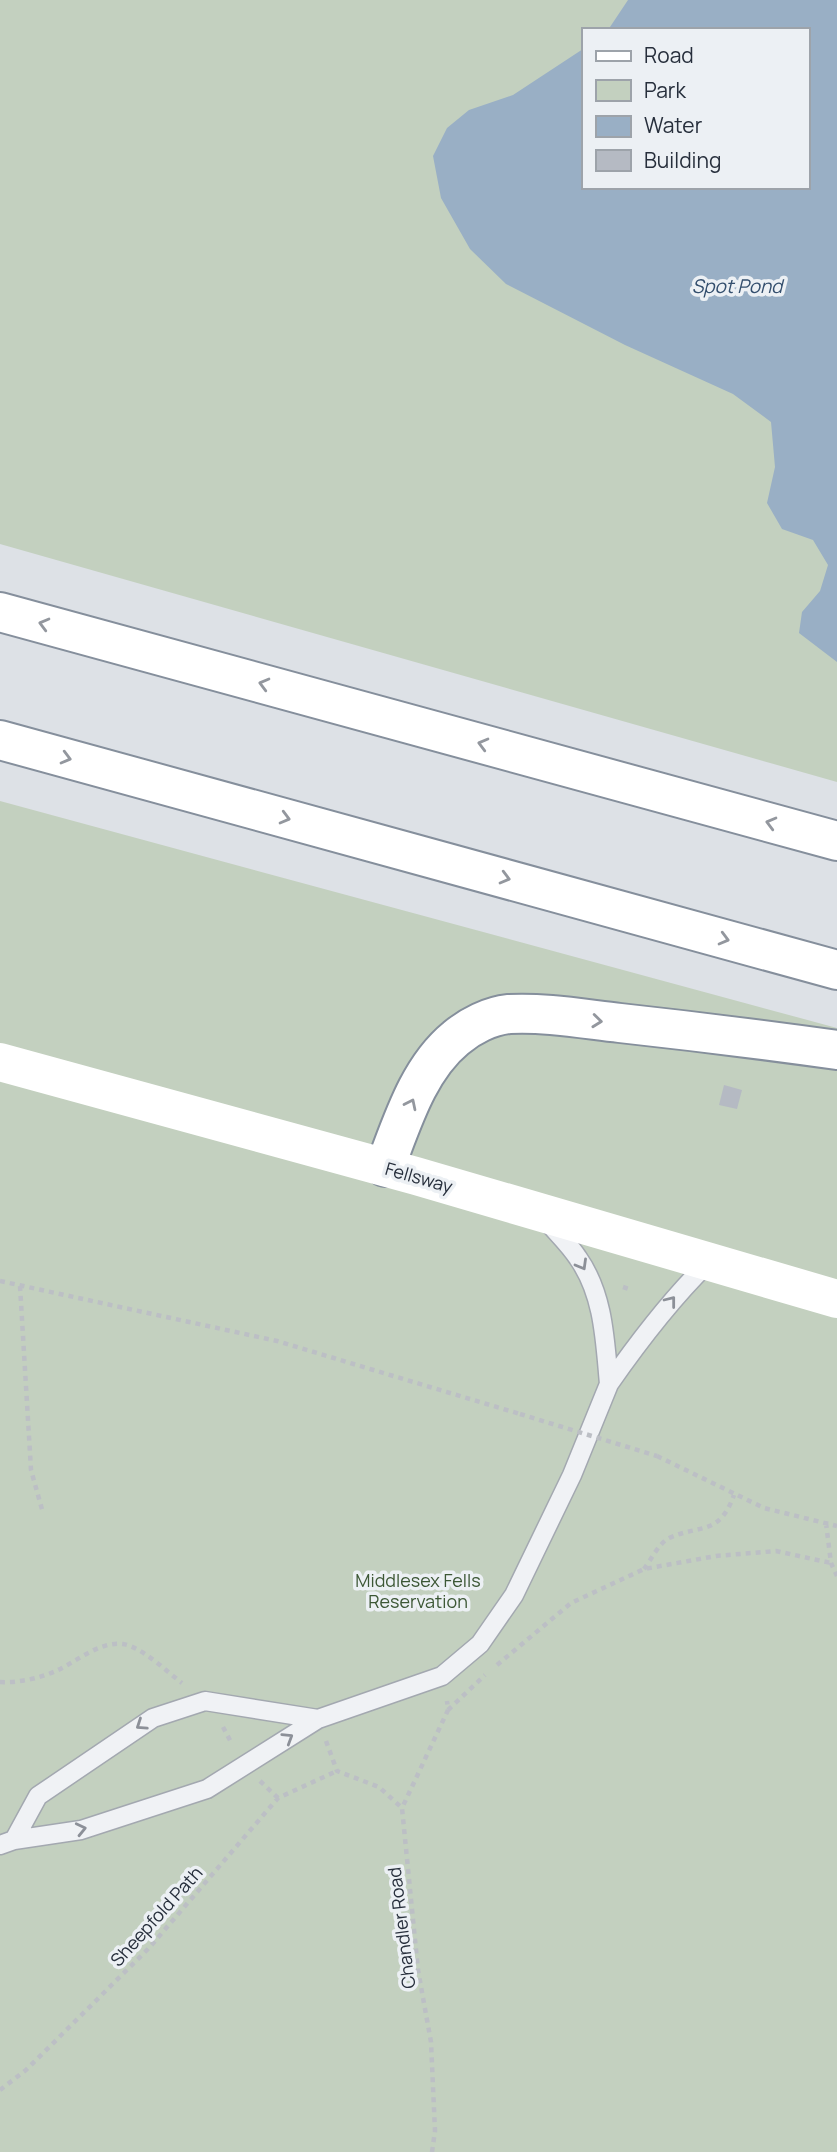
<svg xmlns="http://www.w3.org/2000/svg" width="837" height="2152" font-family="Manrope,sans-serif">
  <rect width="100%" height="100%" fill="#dde1e6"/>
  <path fill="#c3d0bf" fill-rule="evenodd" d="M0,0H837V782L0,544ZM583,30H807V187H583Z
    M0,801L837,1028V2152H0Z"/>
  <path fill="#99afc5" d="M628,0H837V662L799,633L802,612L820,591L828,565L813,540L782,529L767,503L775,467L771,422L733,394L625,345L506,284L470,249L441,198L433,156L447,128L469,110L513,95L583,49V187H807V30H608Z"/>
  <path fill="#b5bac3" d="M724,1085L742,1090L737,1109L719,1105Z"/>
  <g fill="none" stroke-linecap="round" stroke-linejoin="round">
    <g stroke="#a3a8b0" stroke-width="21">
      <path id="lane" d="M546,1220C556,1232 569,1244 578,1258C604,1295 605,1341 609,1384C639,1341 670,1300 708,1263
        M14,1840L38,1796L153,1718L205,1701L318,1719
        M0,1845L14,1840L81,1830L207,1789L318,1719L442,1676L480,1644L514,1595L572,1475L609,1384"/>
    </g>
    <g stroke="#858f9c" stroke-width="42">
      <path id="highway" d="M0,612L837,841
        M0,740L837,970
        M385,1167C402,1123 418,1069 456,1038C470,1026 490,1016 509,1014C545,1012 584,1019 620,1023C693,1031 765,1040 837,1050"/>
    </g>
    <path stroke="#bcbfc5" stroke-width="4.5" stroke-dasharray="5 5" stroke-linecap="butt" d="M0,1281L277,1341L520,1414
      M20,1286L31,1470L43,1513
      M623,1287L632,1290
      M657,1456L764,1508L837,1526
      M826,1523L831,1563L837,1576
      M644,1569C651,1560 659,1543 669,1538C701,1524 719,1536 734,1495
      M497,1665L571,1603L644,1569L716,1556L776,1551L831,1563
      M0,1682C19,1683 41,1678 58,1670C77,1661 100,1641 123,1644C142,1647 166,1671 182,1683
      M448,1710L485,1675
      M223,1727L232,1744
      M326,1741L337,1771L379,1787L402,1808
      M260,1781L278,1798
      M0,2090L26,2070L149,1948L278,1798L337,1771
      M432,2152L435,2131L431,2042L418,1970L402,1808L448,1710L447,1701"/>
    <use href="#lane" stroke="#f0f2f5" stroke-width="18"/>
    <path stroke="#fff" stroke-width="38" d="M0,1062L416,1176L837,1299"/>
    <use href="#highway" stroke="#fff" stroke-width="38"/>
    <path stroke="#bcbfc5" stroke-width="4.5" stroke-dasharray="5 5" stroke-linecap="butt" d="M520,1414L657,1456"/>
  </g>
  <defs><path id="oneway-chevron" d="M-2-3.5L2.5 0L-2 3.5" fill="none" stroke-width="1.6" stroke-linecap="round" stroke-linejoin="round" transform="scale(1.75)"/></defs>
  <g stroke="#93979e">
    <use href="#oneway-chevron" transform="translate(44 624) rotate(-165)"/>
    <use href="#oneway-chevron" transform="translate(264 684) rotate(-165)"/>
    <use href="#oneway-chevron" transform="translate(483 744) rotate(-165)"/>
    <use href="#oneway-chevron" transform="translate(66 758) rotate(15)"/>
    <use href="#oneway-chevron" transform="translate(285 818) rotate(15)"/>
    <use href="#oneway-chevron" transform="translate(771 823) rotate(-165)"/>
    <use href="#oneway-chevron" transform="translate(505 878) rotate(15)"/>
    <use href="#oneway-chevron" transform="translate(724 939) rotate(15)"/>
    <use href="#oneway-chevron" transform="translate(597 1021) rotate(6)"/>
    <use href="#oneway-chevron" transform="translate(411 1104) rotate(-64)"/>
  </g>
  <g stroke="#8c9098">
    <use href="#oneway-chevron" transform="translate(582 1265) rotate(60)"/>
    <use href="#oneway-chevron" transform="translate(671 1301) rotate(-52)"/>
    <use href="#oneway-chevron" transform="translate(141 1725) rotate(146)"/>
    <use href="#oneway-chevron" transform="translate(288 1738) rotate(-32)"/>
    <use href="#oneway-chevron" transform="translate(81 1829) rotate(-13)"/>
  </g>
  <g text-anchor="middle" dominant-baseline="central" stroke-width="7" stroke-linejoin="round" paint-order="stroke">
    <g font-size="18" fill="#272f3c" stroke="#ecf0f4">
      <text transform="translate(419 1177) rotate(16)">Fellsway</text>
      <text transform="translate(156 1916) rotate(-48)">Sheepfold Path</text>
      <text transform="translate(401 1928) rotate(-97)">Chandler Road</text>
    </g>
    <g font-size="18" fill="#3c5735" stroke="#ecf0f4">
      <text x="418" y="1580">Middlesex Fells<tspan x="418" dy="21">Reservation</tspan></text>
    </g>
    <g font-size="19" font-style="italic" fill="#344f6e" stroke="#ecf0f4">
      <text x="737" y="286">Spot Pond</text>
    </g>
  </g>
  <rect x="582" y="28" width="228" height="161" fill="#ecf0f4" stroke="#9da3aa" stroke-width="2"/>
  <rect x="596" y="51" width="35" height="10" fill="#ffffff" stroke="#9da3aa" stroke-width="2"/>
  <text x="644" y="63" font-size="21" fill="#272f3c">Road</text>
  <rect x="596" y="80" width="35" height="21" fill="#c3d0bf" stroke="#9da3aa" stroke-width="2"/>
  <text x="644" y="98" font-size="21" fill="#272f3c">Park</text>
  <rect x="596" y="116" width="35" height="21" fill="#99afc5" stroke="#9da3aa" stroke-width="2"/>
  <text x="644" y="133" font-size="21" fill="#272f3c">Water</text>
  <rect x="596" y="150" width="35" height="21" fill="#b5bac3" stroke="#9da3aa" stroke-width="2"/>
  <text x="644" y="168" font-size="21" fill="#272f3c">Building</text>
</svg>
